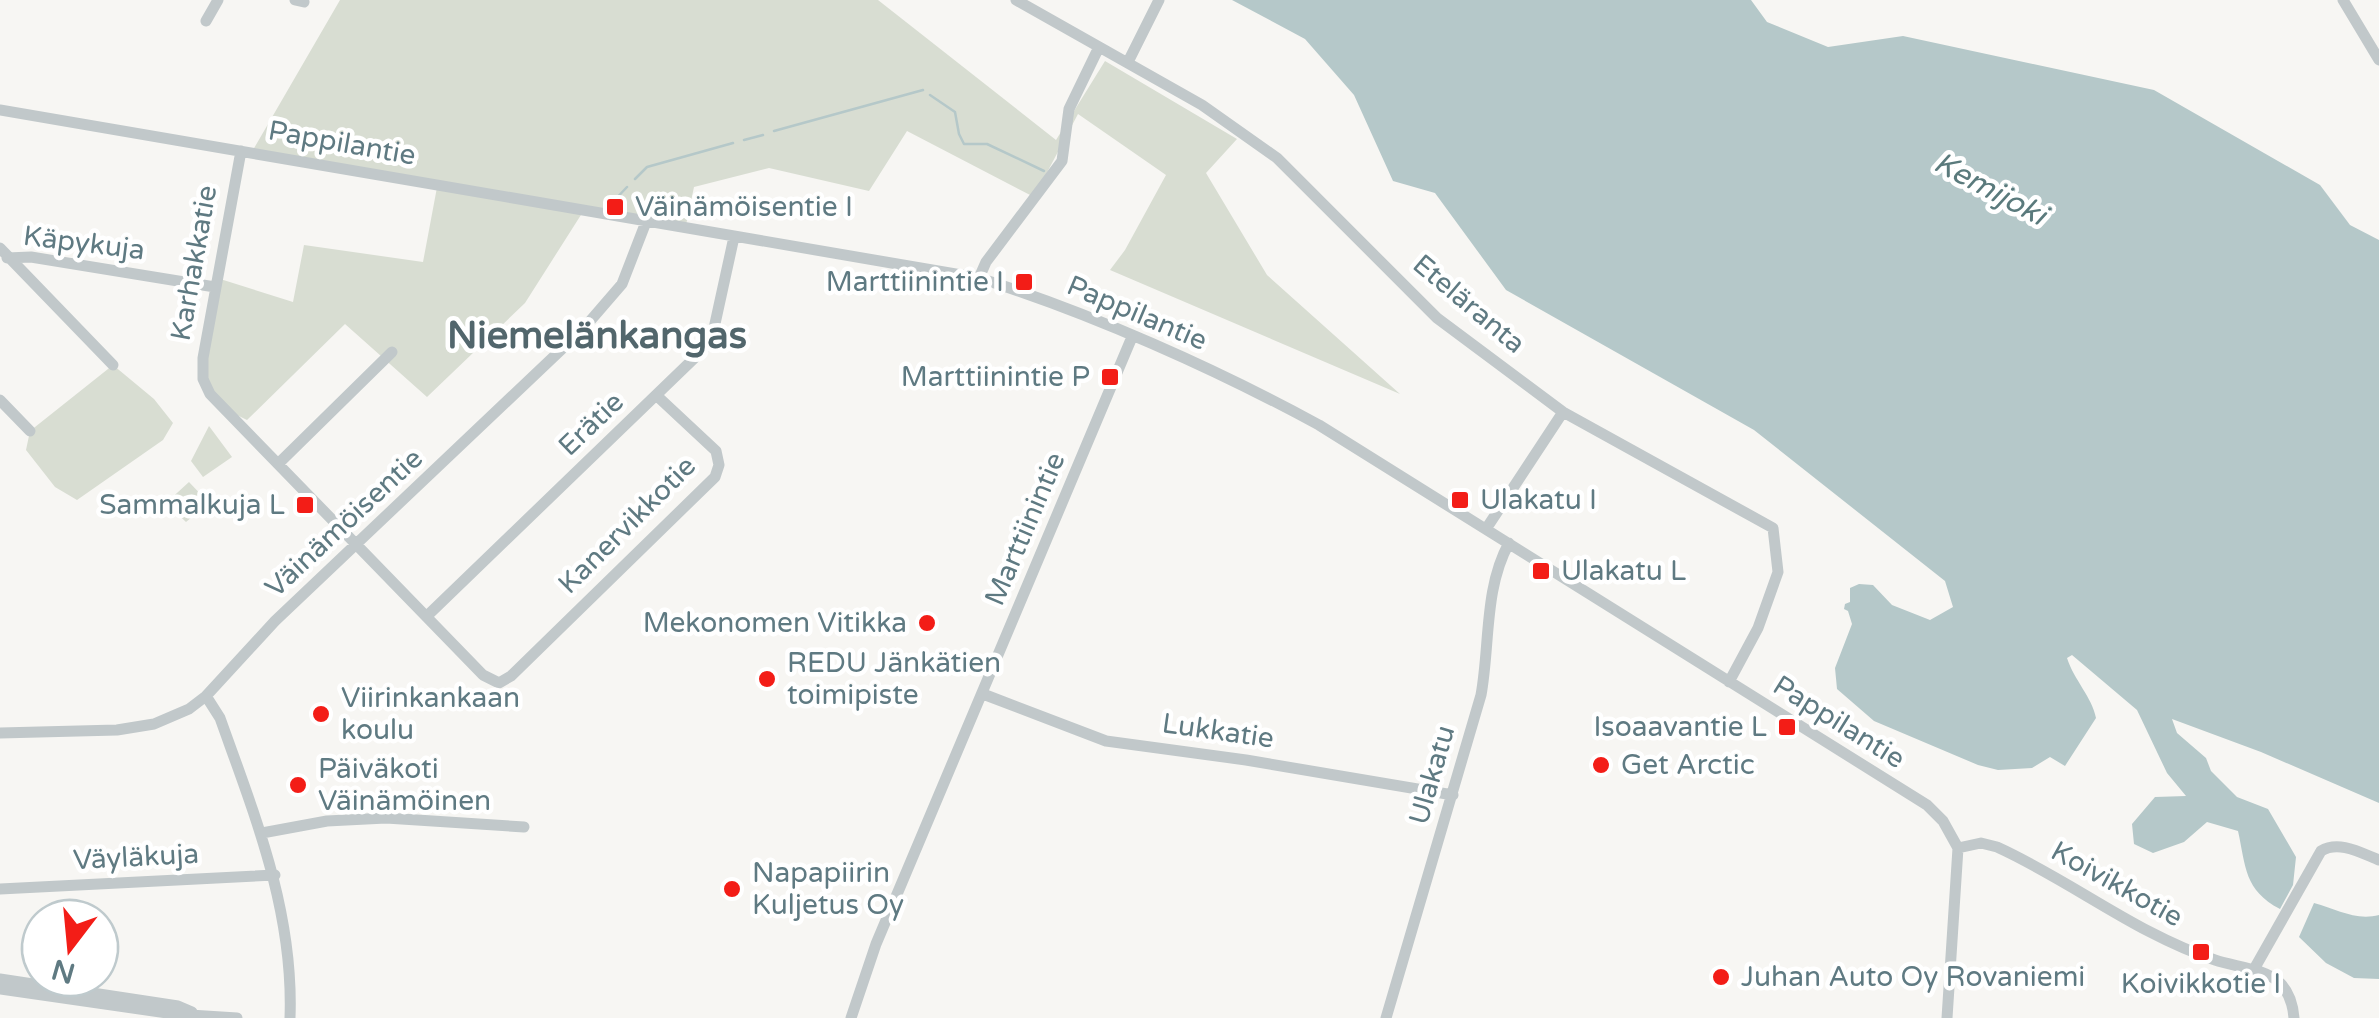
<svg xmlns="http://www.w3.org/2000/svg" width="2379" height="1018" font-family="'Varela Round',sans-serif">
  <rect width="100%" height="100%" fill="#f7f6f3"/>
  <path fill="#d8ddd2" d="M340,0H878L1056,140L1105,61L1237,139L1206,173L1267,275L1400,394L1110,270L1125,250L1166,175L1078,114L1034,197L907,131L869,191L769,168L694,187L686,225L586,207L525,303L427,397L345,324L247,420C235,414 222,409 214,398C193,370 211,310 217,278L293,302L304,245L423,262L438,182L253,150Z
    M113,365L154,399L173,423L163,440L77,500L55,487L26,450L30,431Z
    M209,426L232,457L203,477L191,461Z
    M189,482L209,503L186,522L166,503Z"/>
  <path fill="#b5c8c9" d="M1232,0H1751L1767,22L1828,47L1903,36L2154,90L2320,185L2350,225L2379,240V803L2261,752L2172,719L2177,733L2206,758L2211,771L2237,797L2268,809L2296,857L2293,885L2280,909C2244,890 2246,867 2238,831L2207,822L2184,842L2153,853L2134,844L2132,824L2155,797L2186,796L2167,773L2137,710L2072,655L2067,658C2074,680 2092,697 2096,718L2065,766L2050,757L2032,768L1998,770L1978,765L1874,721L1837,689L1835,668L1852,624L1848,611L1844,609L1845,604L1850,602V588L1859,584L1873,585L1892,605L1930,620L1953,607L1945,581L1754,430L1506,290L1435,193L1393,181L1354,95L1305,39Z
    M2314,903C2337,909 2355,921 2379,915V979L2354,978L2326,963L2299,937Z"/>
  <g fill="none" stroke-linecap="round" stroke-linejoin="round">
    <path stroke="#b5c8c9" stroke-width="2.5" d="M930,95L955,112L959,134L964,144H987L1044,171
      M774,131L923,90
      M744,140L763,135
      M635,179L647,167L733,143
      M610,205L627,187"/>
    <path stroke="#c1c8ca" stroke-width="11" d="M295,0L304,2
      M1016,0L1202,105L1277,158L1437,318L1563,412L1773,528L1778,572L1758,628L1729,682
      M2343,0L2379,60
      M206,21L218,0
      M1128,62L1159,0
      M0,110L979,278C1091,313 1216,369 1319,425L1927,805L1943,821L1958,848L1947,1018
      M241,151L203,358V379L210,394L483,675L499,683L511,676L715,477L719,465L716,451L656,395
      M0,248L113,365
      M7,258L31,257L215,287
      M979,278L986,262L1062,161L1069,109L1099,47
      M0,400L30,431
      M278,464L392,352
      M1486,529L1563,412
      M427,616L711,342L734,237
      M983,694L1106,741L1246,760L1453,795
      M206,696L220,718C255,816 294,912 290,1018
      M0,733L117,730L154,724L189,709L206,696L275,621L584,328L622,284L646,222
      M262,833L327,821L386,818L524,827
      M1958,848L1981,843L1997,847C2072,881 2136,934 2215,960C2235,967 2264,968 2280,983C2289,992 2293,1006 2294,1018
      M0,889L275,875
      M2253,971L2321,851C2339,840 2361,853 2379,860
      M0,979L178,1006L192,1012
      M0,989L174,1014L237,1018
      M851,1018L876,944L1132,337
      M1386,1018L1481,695C1490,646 1484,588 1509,543"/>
  </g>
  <g fill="#f31d17" stroke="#fff" stroke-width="4">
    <rect x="605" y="197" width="20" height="20" rx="5"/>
    <rect x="1014" y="272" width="20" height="20" rx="5"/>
    <rect x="1100" y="367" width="20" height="20" rx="5"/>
    <rect x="1450" y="490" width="20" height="20" rx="5"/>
    <rect x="295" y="495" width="20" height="20" rx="5"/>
    <rect x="1531" y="561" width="20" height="20" rx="5"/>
    <circle cx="927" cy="623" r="10"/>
    <circle cx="767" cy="679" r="10"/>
    <circle cx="321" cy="714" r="10"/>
    <rect x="1777" y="717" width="20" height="20" rx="5"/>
    <circle cx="1601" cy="765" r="10"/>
    <circle cx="298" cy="785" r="10"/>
    <circle cx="732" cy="889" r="10"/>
    <rect x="2191" y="942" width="20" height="20" rx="5"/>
    <circle cx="1721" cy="977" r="10"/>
  </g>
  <g text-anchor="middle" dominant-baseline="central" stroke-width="9" stroke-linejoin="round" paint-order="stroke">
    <g font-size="28" fill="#5f7a82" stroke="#fff">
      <text transform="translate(342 143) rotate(10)">Pappilantie</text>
      <text transform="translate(84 243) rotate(7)">Käpykuja</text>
      <text transform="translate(194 263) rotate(-80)">Karhakkatie</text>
      <text transform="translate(1469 304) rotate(40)">Eteläranta</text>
      <text transform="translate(1137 313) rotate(23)">Pappilantie</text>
      <text transform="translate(591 424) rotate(-44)">Erätie</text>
      <text transform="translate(344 523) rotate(-43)">Väinämöisentie</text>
      <text transform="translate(627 525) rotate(-45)">Kanervikkotie</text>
      <text transform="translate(1025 529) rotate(-67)">Marttiinintie</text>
      <text transform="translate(1839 722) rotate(32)">Pappilantie</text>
      <text transform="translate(1218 731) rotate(8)">Lukkatie</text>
      <text transform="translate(1432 775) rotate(-74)">Ulakatu</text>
      <text transform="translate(136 857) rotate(-3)">Väyläkuja</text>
      <text transform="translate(2117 884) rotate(29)">Koivikkotie</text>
    </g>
    <g font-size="28" fill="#5f7a82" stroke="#fff" text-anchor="start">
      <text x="635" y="207">Väinämöisentie I</text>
      <text x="1004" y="282" text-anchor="end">Marttiinintie I</text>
      <text x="1090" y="377" text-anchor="end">Marttiinintie P</text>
      <text x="1480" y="500">Ulakatu I</text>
      <text x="285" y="505" text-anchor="end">Sammalkuja L</text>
      <text x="1561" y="571">Ulakatu L</text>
      <text x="907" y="623" text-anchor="end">Mekonomen Vitikka</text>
      <text x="787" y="663">REDU Jänkätien<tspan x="787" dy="32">toimipiste</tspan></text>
      <text x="341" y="698">Viirinkankaan<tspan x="341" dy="32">koulu</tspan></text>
      <text x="1767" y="727" text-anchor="end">Isoaavantie L</text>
      <text x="1621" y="765">Get Arctic</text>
      <text x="318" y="769">Päiväkoti<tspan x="318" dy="32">Väinämöinen</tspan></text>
      <text x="752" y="873">Napapiirin<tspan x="752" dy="32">Kuljetus Oy</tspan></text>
      <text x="1741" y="977">Juhan Auto Oy Rovaniemi</text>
      <text x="2201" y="984" text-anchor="middle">Koivikkotie I</text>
    </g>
    <g font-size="30" font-style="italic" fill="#5a7a7c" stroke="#fff">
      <text transform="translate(1990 189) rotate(28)">Kemijoki</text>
    </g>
    <g font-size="38" font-weight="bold" fill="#52666c" stroke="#fff">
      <text x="597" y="336">Niemelänkangas</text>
    </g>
  </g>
  <g transform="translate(70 948) rotate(196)"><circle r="48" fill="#ffffff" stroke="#bfcacd" stroke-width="2.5"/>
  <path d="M0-8L18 38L0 25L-18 38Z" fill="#f31d17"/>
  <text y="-15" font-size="28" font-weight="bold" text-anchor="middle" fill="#5f7a82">N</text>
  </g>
</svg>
